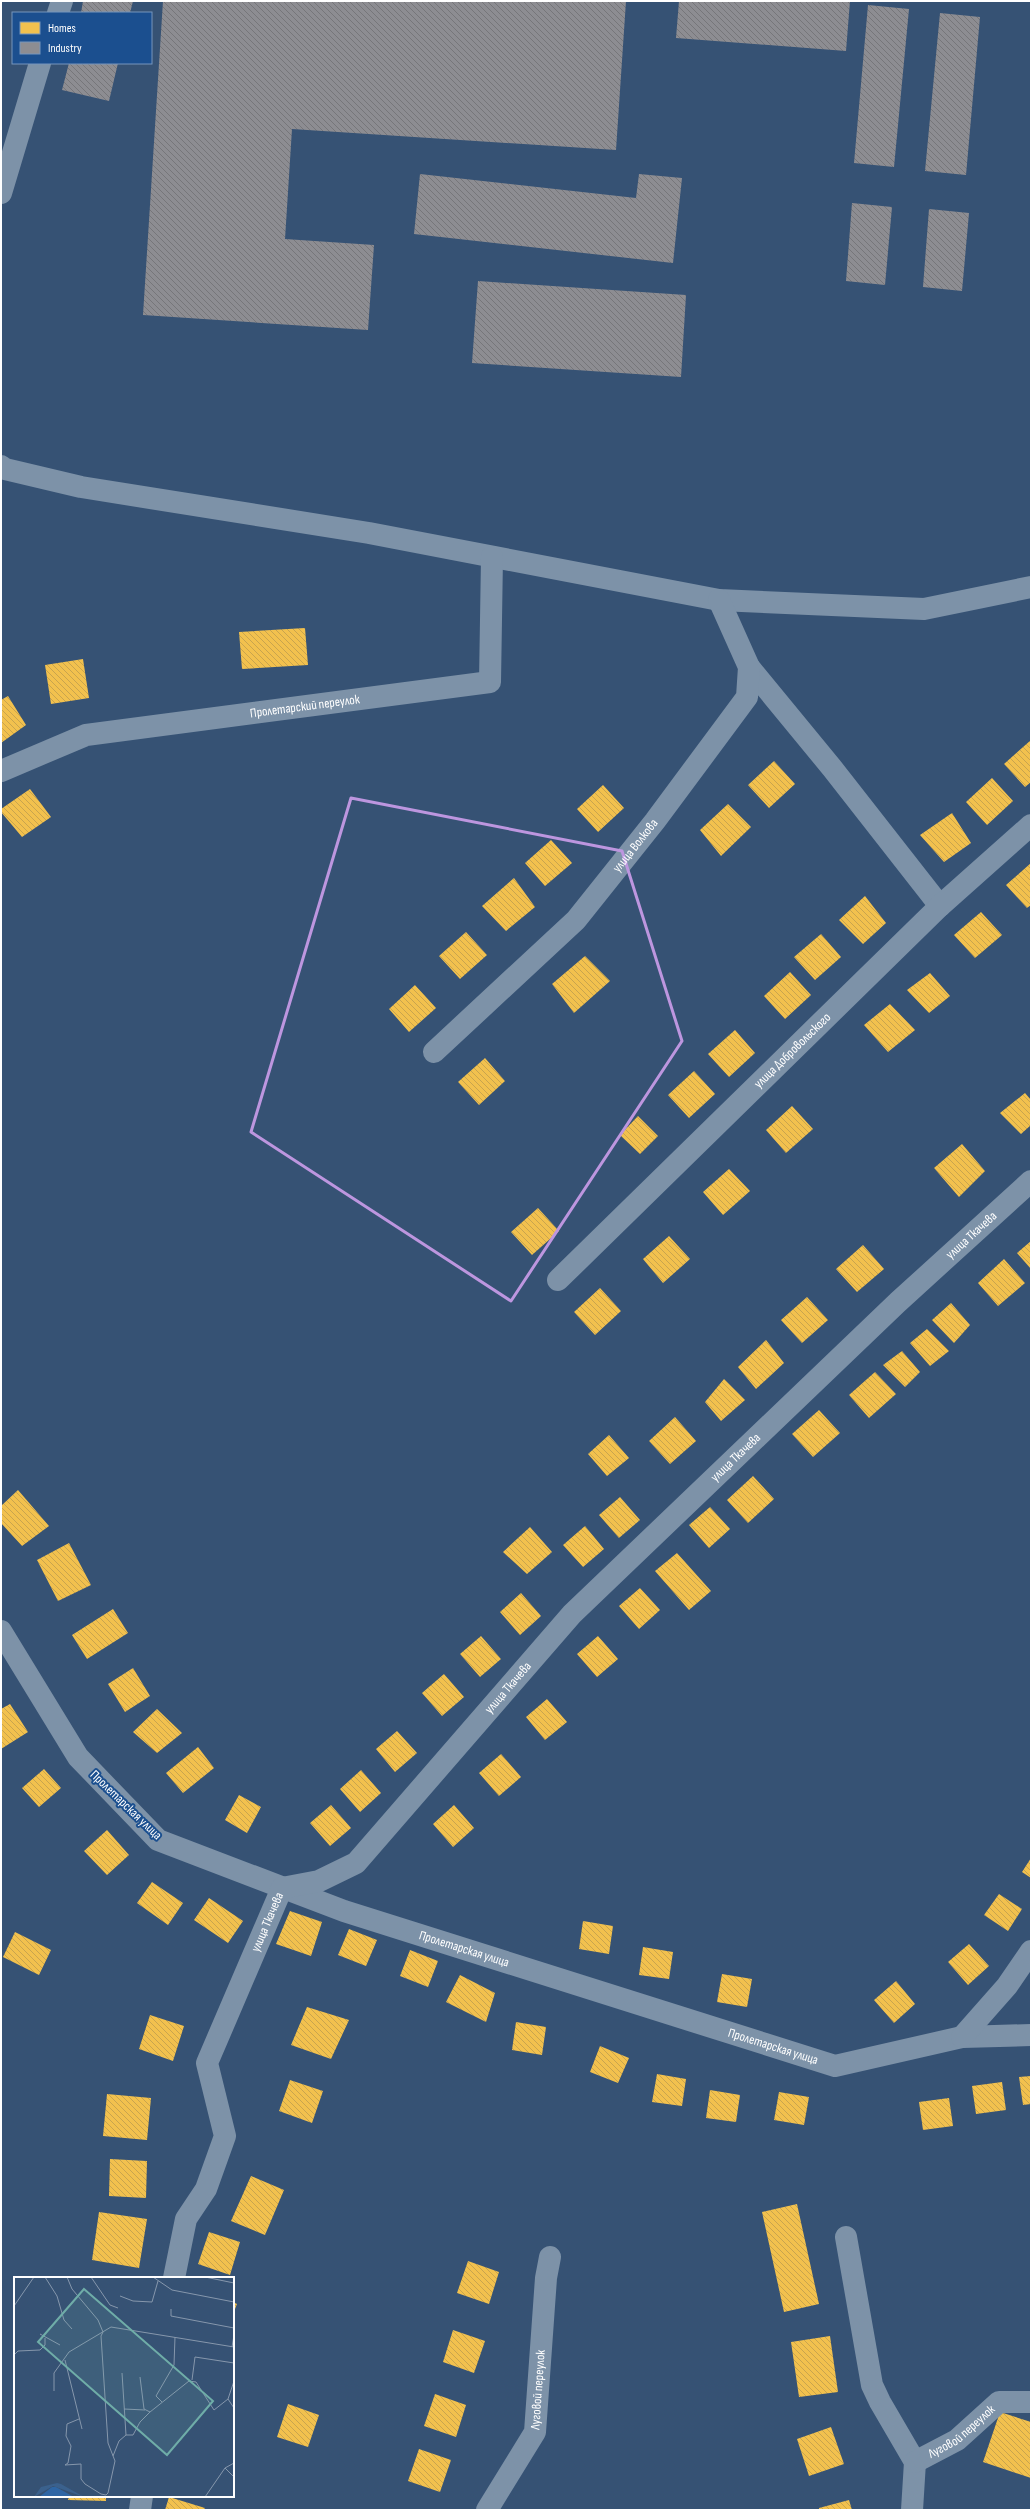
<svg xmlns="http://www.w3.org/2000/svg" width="1032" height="2511" font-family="'Sofia Sans Condensed',sans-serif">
  <defs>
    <pattern id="homes-back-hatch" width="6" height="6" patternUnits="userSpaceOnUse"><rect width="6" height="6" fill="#f2c14e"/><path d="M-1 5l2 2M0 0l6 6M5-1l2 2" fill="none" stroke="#c8a44e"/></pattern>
    <pattern id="industry-back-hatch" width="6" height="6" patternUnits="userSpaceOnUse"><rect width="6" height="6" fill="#8d8d92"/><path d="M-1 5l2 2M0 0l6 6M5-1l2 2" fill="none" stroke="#76767a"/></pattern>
  </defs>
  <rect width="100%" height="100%" fill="#365274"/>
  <path fill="url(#homes-back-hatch)" d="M305,628L308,665L242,669L239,632Z
    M83,659L89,698L51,704L45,665Z
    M8,696L26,725L1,743V700Z
    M1031,740V782L1025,787L1004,764Z
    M774,761L795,784L769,808L748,785Z
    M992,778L1013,801L987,825L966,802Z
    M603,785L624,808L598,832L577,809Z
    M30,789L51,817L22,837L1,812V809Z
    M728,804L751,827L721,856L700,830Z
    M952,813L971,843L944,862L920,835Z
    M551,840L572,863L545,886L525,863Z
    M1031,863V905L1027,908L1006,885Z
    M514,878L535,907L506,931L482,906Z
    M865,896L886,923L863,944L839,920Z
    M981,912L1002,935L975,958L954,935Z
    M466,932L487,955L460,979L439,956Z
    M821,934L841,957L815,980L794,957Z
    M585,956L610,981L574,1013L552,984Z
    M790,972L811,995L785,1019L764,996Z
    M930,973L950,996L929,1013L907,990Z
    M415,985L436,1008L409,1032L389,1009Z
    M890,1004L915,1030L888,1052L864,1025Z
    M735,1030L755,1053L729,1077L708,1054Z
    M485,1058L505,1081L479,1105L458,1082Z
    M694,1071L715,1094L689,1118L668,1095Z
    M1025,1093L1031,1100V1125L1021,1134L1000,1113Z
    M792,1106L813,1129L786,1153L766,1130Z
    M638,1116L658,1136L640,1154L620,1135Z
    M962,1144L985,1171L959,1197L934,1168Z
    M729,1169L750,1191L723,1215L703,1192Z
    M538,1208L559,1231L532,1255L511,1232Z
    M669,1236L690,1259L663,1283L643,1259Z
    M1031,1241V1269L1017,1253Z
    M863,1245L884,1269L857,1292L836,1269Z
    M1004,1259L1025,1283L998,1306L978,1283Z
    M600,1288L621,1311L595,1335L574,1312Z
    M807,1297L828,1320L802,1343L781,1320Z
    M951,1303L970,1325L954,1343L932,1320Z
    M927,1329L949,1351L930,1366L910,1343Z
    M766,1340L784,1363L756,1389L738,1367Z
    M902,1351L920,1372L905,1387L883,1365Z
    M875,1372L896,1394L869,1418L849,1395Z
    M724,1379L745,1400L721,1421L705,1402Z
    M819,1410L840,1433L813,1457L792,1434Z
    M675,1417L696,1441L670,1464L649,1441Z
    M609,1435L629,1458L607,1476L588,1454Z
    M753,1476L774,1499L748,1523L727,1500Z
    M18,1490L49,1526L22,1546L1,1523V1506Z
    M620,1497L640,1520L619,1538L599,1515Z
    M710,1507L730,1529L709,1548L689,1525Z
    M585,1526L604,1549L583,1567L563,1545Z
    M530,1527L552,1552L527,1574L503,1552Z
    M69,1543L91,1585L58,1601L37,1560Z
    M677,1553L711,1591L689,1610L655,1571Z
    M640,1588L660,1610L639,1629L619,1606Z
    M521,1593L541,1616L520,1635L500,1612Z
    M113,1609L128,1633L87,1659L72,1635Z
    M481,1636L501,1659L480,1677L460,1654Z
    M598,1636L618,1659L597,1677L577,1654Z
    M133,1668L150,1696L125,1712L108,1684Z
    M444,1674L464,1697L442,1716L422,1693Z
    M547,1699L567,1722L545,1740L526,1717Z
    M10,1704L28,1732L1,1749V1709Z
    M157,1709L182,1733L157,1753L133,1732Z
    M397,1731L417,1753L395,1772L376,1749Z
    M198,1747L214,1768L183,1793L166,1773Z
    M501,1754L521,1777L499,1796L479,1773Z
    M44,1769L61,1788L39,1807L22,1788Z
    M361,1770L381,1793L360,1812L340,1789Z
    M239,1795L261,1807L247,1833L225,1820Z
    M331,1805L351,1828L330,1846L310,1823Z
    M454,1805L474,1828L453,1847L433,1824Z
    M107,1830L129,1855L107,1875L84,1851Z
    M1031,1858V1878L1022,1872Z
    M152,1882L183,1903L168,1925L137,1903Z
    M999,1894L1022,1909L1008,1931L984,1915Z
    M209,1898L243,1921L228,1943L194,1920Z
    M290,1911L322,1922L311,1956L276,1944Z
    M583,1921L613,1926L609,1954L579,1949Z
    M349,1929L377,1940L366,1966L338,1955Z
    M15,1932L51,1950L39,1975L3,1957Z
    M969,1944L989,1966L968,1985L948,1962Z
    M643,1947L673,1952L669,1979L639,1975Z
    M410,1950L438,1961L428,1987L400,1976Z
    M722,1974L752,1979L747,2007L717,2002Z
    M460,1975L495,1993L486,2022L446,2002Z
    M896,1981L915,2004L894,2023L874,2000Z
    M307,2007L349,2020L331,2059L291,2045Z
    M150,2015L184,2026L173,2061L139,2049Z
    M516,2022L546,2027L542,2055L512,2050Z
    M600,2046L629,2058L618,2083L590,2072Z
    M657,2074L686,2079L682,2106L652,2102Z
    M1031,2076V2104L1023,2105L1019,2077Z
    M290,2080L323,2091L312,2123L279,2111Z
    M1002,2082L1006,2110L976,2114L972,2086Z
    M710,2090L740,2095L736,2122L706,2118Z
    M779,2092L809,2097L804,2125L774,2120Z
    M107,2094L151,2098L147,2140L103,2136Z
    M949,2098L953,2126L923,2130L919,2102Z
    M110,2159L147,2161L146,2198L109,2196Z
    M251,2176L284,2190L265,2235L231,2221Z
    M797,2204L819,2304L784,2312L762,2212Z
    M99,2212L147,2219L139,2268L92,2260Z
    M209,2232L240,2242L230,2275L198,2264Z
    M468,2261L499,2272L489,2304L457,2293Z
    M233,2302L237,2304L233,2314Z
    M453,2330L485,2341L474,2373L443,2362Z
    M830,2336L838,2392L799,2397L791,2342Z
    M435,2394L466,2405L456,2437L424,2426Z
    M288,2404L319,2415L308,2447L277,2437Z
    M1000,2412L1031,2422V2478L983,2462Z
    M831,2427L844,2464L809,2476L797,2439Z
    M419,2449L451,2460L440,2492L408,2481Z
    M69,2496H106V2501L68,2500Z
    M169,2497L205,2508L204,2510H165Z
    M849,2500L852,2510H819V2508Z"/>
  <path fill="url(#industry-back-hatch)" d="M83,1H133L130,13H81Z
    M163,1H626L616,150L292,129L285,239L374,245L368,330L143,315Z
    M679,1H850L846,51L676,38Z
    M868,5L909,9L894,167L854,163Z
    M940,13L980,17L966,175L925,171Z
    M69,63H118L109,101L62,90Z
    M420,174L636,198L639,174L682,178L673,263L414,234Z
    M852,203L892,207L885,285L846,281Z
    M929,209L969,213L962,291L923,287Z
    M478,281L686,295L681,377L472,363Z"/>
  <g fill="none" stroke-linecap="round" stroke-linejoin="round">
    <g stroke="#7d92a8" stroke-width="22">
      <path d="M58,13L62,1"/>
      <path d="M1,193L40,63"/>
      <path d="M1,466L5,469L81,487L369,533L719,600L924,609L1031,587"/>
      <path d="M749,667L832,768L940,906"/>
      <path id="s1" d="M1,771L86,735L490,682L492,557"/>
      <path id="s2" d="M434,1052L576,920L655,821L747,697L749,667L719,600"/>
      <path id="s3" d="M558,1280L940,906L1031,825"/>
      <path id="s4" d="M1,1631L78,1757L158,1840L344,1911L835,2066L962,2037L1031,2035"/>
      <path d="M962,2037L1007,1986L1031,1951"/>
      <path d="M846,2237L872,2385L880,2402L915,2462L912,2510"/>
      <path id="s5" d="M174,2278L186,2219L206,2189L225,2136L207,2063L282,1888L319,1881L356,1863L572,1614L898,1302L1031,1181"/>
      <path id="s6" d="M915,2462L957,2440L999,2402H1031"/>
      <path d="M140,2510L142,2496"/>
      <path id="s7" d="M487,2510L535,2432L546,2278L550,2257"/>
    </g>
  </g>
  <path fill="none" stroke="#bd96df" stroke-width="3" stroke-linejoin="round" d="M351,798L622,851L682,1041L511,1301L251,1132Z"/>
  <g text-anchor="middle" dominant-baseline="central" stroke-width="4" stroke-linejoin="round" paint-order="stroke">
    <g font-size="13" fill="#fff" stroke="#1b4f8f">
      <text stroke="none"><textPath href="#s1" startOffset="313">Пролетарский переулок</textPath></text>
      <text stroke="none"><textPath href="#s2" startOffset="289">улица Волкова</textPath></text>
      <text stroke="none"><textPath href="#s3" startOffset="328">улица Добровольского</textPath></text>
      <text stroke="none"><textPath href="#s5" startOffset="1377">улица Ткачева</textPath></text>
      <text stroke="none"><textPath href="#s5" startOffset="1053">улица Ткачева</textPath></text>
      <text stroke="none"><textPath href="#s5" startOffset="729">улица Ткачева</textPath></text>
      <text transform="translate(126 1805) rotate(44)">Пролетарская улица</text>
      <text stroke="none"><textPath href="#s5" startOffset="381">улица Ткачева</textPath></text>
      <text stroke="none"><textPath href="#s4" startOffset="588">Пролетарская улица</textPath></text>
      <text stroke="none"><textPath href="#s4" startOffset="912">Пролетарская улица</textPath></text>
      <text stroke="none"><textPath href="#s7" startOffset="134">Луговой переулок</textPath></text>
      <text stroke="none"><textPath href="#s6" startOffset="56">Луговой переулок</textPath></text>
    </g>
  </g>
  <g transform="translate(14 2277)">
    <rect width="220" height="220" fill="#365274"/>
    <path d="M38,210H42L60,220H25Z" fill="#2f66a5"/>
    <path d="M43,206L47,207L70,220L39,209L20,220L27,210Z" fill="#3b618d"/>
    <path fill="none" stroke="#8697ac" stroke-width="1" d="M31,0L43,19L50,43L58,52M77,0L96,28L104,31M139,0L158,13L220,25M191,0L220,6M106,19L119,24L138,25L144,4M0,29L20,0M157,32V39L220,51M26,57L46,68M218,70L220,58M0,78L4,74L26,73L31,68V61M51,83L68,152M126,100L130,132L136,135M178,103L181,80L220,86M220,104L214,122L220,131M40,114V96L55,75L97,50L220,70M148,125L142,119L160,88L161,60M110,132L131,133M112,158H119L126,145L136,135L175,104L182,105L200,133L214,122M99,179L105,164L112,158L108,96M51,188L67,187V202L71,207L87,217L92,218L94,216L101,184L94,166L87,59L89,55L84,43L58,12L53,0M51,188L54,186L57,169L52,159L53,147L65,142M211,191L220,200M191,220L211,191L220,186"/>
    <path fill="#6fada8" fill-opacity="0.15" stroke="#6fada8" stroke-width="2" d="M70,12L199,124L153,178L24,65Z"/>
    <rect width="220" height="220" fill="none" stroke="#fff" stroke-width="2"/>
  </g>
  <rect width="1032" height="2511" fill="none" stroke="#ffffff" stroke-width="4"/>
  <rect x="12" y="12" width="140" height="52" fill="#1b4f8f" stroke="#7695bc"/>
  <rect x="20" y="22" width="20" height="12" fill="#f2c14e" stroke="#7695bc"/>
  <text x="48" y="32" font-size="12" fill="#ffffff">Homes</text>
  <rect x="20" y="42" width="20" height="12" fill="#8d8d92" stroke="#7695bc"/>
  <text x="48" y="52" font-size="12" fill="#ffffff">Industry</text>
</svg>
